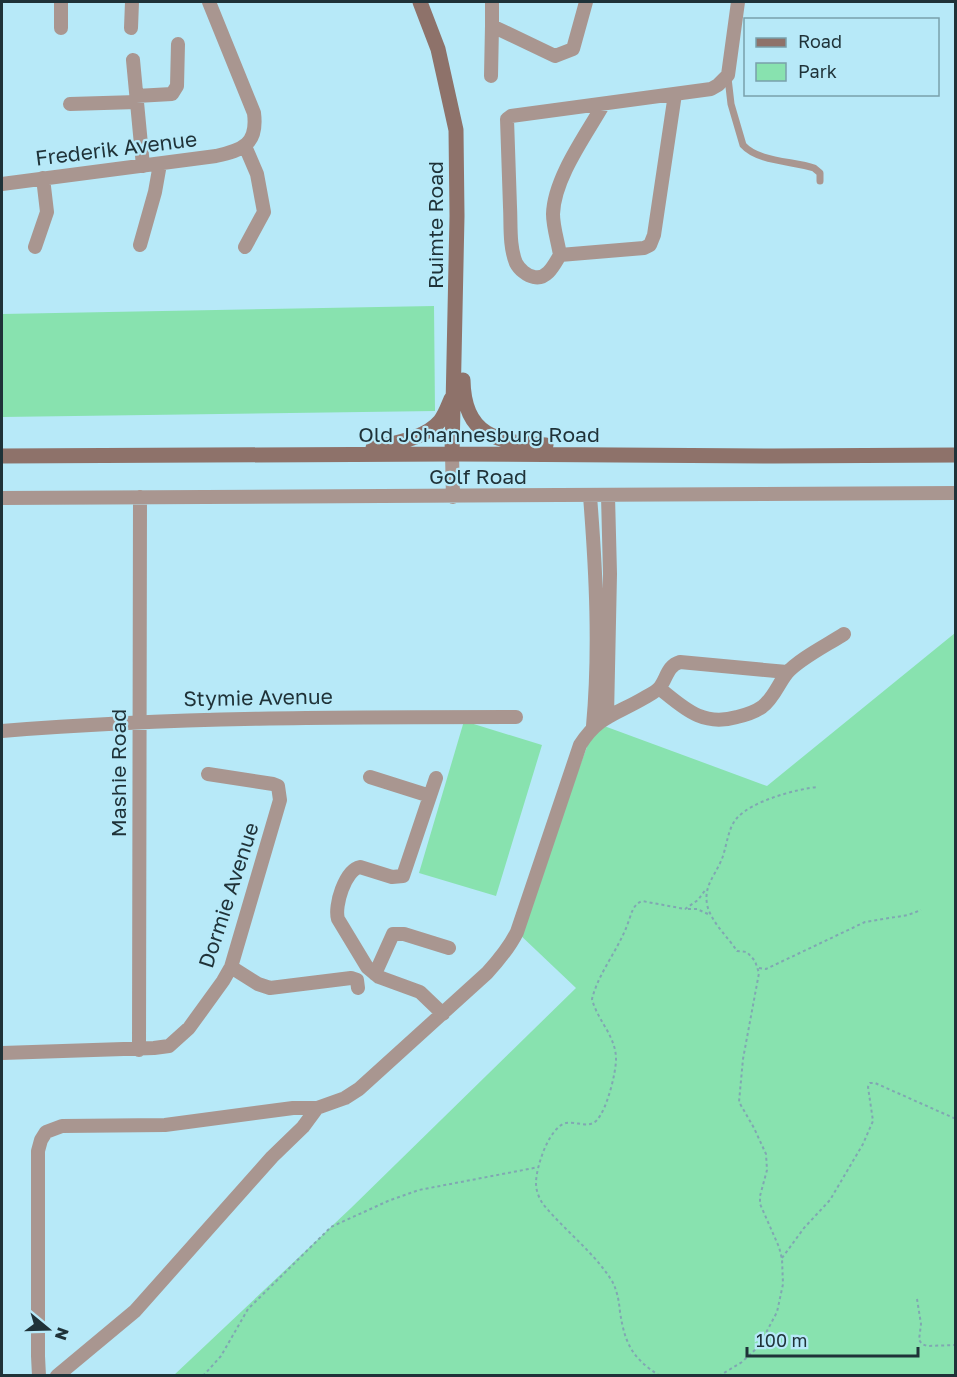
<svg xmlns="http://www.w3.org/2000/svg" width="957" height="1377" font-family="'Golos Text',sans-serif">
  <rect width="100%" height="100%" fill="#b7e9f8"/>
  <path fill="#88e2af" d="M434,306L435,411L2,417V314Z
    M955,633V1375L173,1376L351,1208L576,988L517,932L596,723L767,786Z
    M464,721L542,745L496,896L419,873Z"/>
  <g fill="none" stroke-linecap="round" stroke-linejoin="round">
    <path stroke="#80a7b2" stroke-width="2" stroke-dasharray="3 3" stroke-linecap="butt" d="M688,909H697L710,915
      M759,968L766,969L865,922L908,915L921,910
      M782,1258L804,1228L830,1200L863,1144L873,1121L868,1087L870,1083H875L956,1119
      M917,1299L921,1324L919,1340L922,1344L927,1346L956,1345
      M203,1376L221,1356L248,1309L331,1227L388,1201L419,1190L539,1167
      M660,1376C632,1358 625,1344 620,1312C619,1301 617,1290 612,1281C594,1252 564,1230 543,1204C539,1198 536,1191 536,1183C536,1167 549,1127 566,1123C576,1121 589,1129 597,1120C607,1109 616,1073 616,1059C616,1036 597,1020 592,999C599,971 620,948 629,920C632,912 633,905 642,901L685,909L698,900L706,889
      M719,1376L742,1362L759,1346L777,1312L783,1284L782,1259L779,1247L760,1204V1196L767,1170L766,1154L754,1128L739,1102L743,1059L759,973L755,961L747,952L737,951C728,937 710,921 707,904C704,886 714,877 721,861C727,848 727,829 737,818C752,801 796,789 818,787"/>
    <path stroke="#a99690" stroke-width="7" d="M728,78L731,104L743,145C758,162 794,161 814,168L820,173V181"/>
    <path stroke="#a99690" stroke-width="14" d="M61,2V28
      M492,2V26L555,56L573,49L586,2
      M131,28L132,2
      M133,60L143,166
      M491,76L492,26
      M675,94L654,235L650,245L644,248L560,255C554,265 547,280 534,277C527,276 519,269 516,263C509,246 511,224 510,207C509,178 508,148 507,119L511,116L711,89L718,85L728,75L738,2
      M136,96L172,94L177,86L178,44
      M70,104L137,102
      M2,184L216,156C243,150 258,144 254,113L209,2
      M140,245L155,192L160,164
      M35,247L47,212L43,178
      M245,247L264,212L257,174L245,146
      M560,255C558,242 553,227 553,214C554,178 586,135 603,105
      M452,454L453,497
      M590,496C596,572 600,650 593,726
      M2,498L956,493
      M659,688C684,708 702,727 737,717C746,715 755,712 762,707C774,698 778,684 787,673C799,659 827,645 844,634
      M607,716L610,574L608,496
      M2,731C173,717 344,717 516,717
      M370,777L430,796
      M436,778L403,876L392,877L360,867C345,870 334,906 338,919L367,967L379,977L420,992L443,1014
      M231,967L258,984L270,988L351,978L357,980L358,988
      M375,974L393,934H404L449,948
      M139,1050L140,497
      M2,1053L154,1048L169,1046L189,1028L223,981L231,967L280,800L278,786L273,784L208,774
      M39,1376L38,1356V1151L41,1140L46,1132L62,1126L165,1125L293,1108H317L345,1098L359,1089L487,973C499,960 509,948 517,932L580,745C598,716 617,714 644,698C649,695 656,692 660,687C667,678 667,666 680,662L787,672
      M57,1376L135,1311L272,1157L303,1127L317,1108"/>
    <path stroke="#8e726a" stroke-width="15" d="M420,2L438,49L456,130L457,216L452,454
      M463,380C464,437 497,442 546,445
      M373,448C394,443 425,439 440,421C445,415 448,406 451,399
      M2,456L452,454L774,456L956,455"/>
  </g>
  <g text-anchor="middle" dominant-baseline="central" stroke-width="4.5" stroke-linejoin="round" paint-order="stroke">
    <g font-size="21" fill="#1f3238" stroke="#b7e9f8">
      <text transform="translate(116 148) rotate(-7)">Frederik Avenue</text>
      <text transform="translate(435 225) rotate(-90)">Ruimte Road</text>
      <text x="479" y="434">Old Johannesburg Road</text>
      <text x="478" y="476">Golf Road</text>
      <text transform="translate(258 697) rotate(-1)">Stymie Avenue</text>
      <text transform="translate(118 773) rotate(-90)">Mashie Road</text>
      <text transform="translate(228 895) rotate(-72)">Dormie Avenue</text>
    </g>
  </g>
  <rect width="957" height="1377" fill="none" stroke="#1f3238" stroke-width="6"/>
  <rect x="744" y="18" width="195" height="78" fill="#b7e9f8" stroke="#7aa0ab" stroke-width="1.5"/>
  <rect x="756" y="38" width="30" height="9" fill="#8e726a" stroke="#7aa0ab" stroke-width="1.5"/>
  <text x="798" y="48" font-size="18" fill="#1f3238">Road</text>
  <rect x="756" y="63" width="30" height="18" fill="#88e2af" stroke="#7aa0ab" stroke-width="1.5"/>
  <text x="798" y="78" font-size="18" fill="#1f3238">Park</text>
  <g transform="translate(48 1329) rotate(109)" stroke="#b7e9f8" stroke-width="4.5" paint-order="stroke">
  <path d="M0-4.5L10 22L0 15L-10 22Z" fill="#1f3238"/>
  <text y="-9" font-size="16" font-weight="bold" text-anchor="middle" fill="#1f3238">N</text>
  </g>
  <path d="M747 1347v9h171v-9" fill="none" stroke="#1f3238" stroke-width="3"/>
  <text x="756" y="1347" font-size="18" fill="#1f3238" stroke="#b7e9f8" stroke-width="4.5" paint-order="stroke">100 m</text>
</svg>
